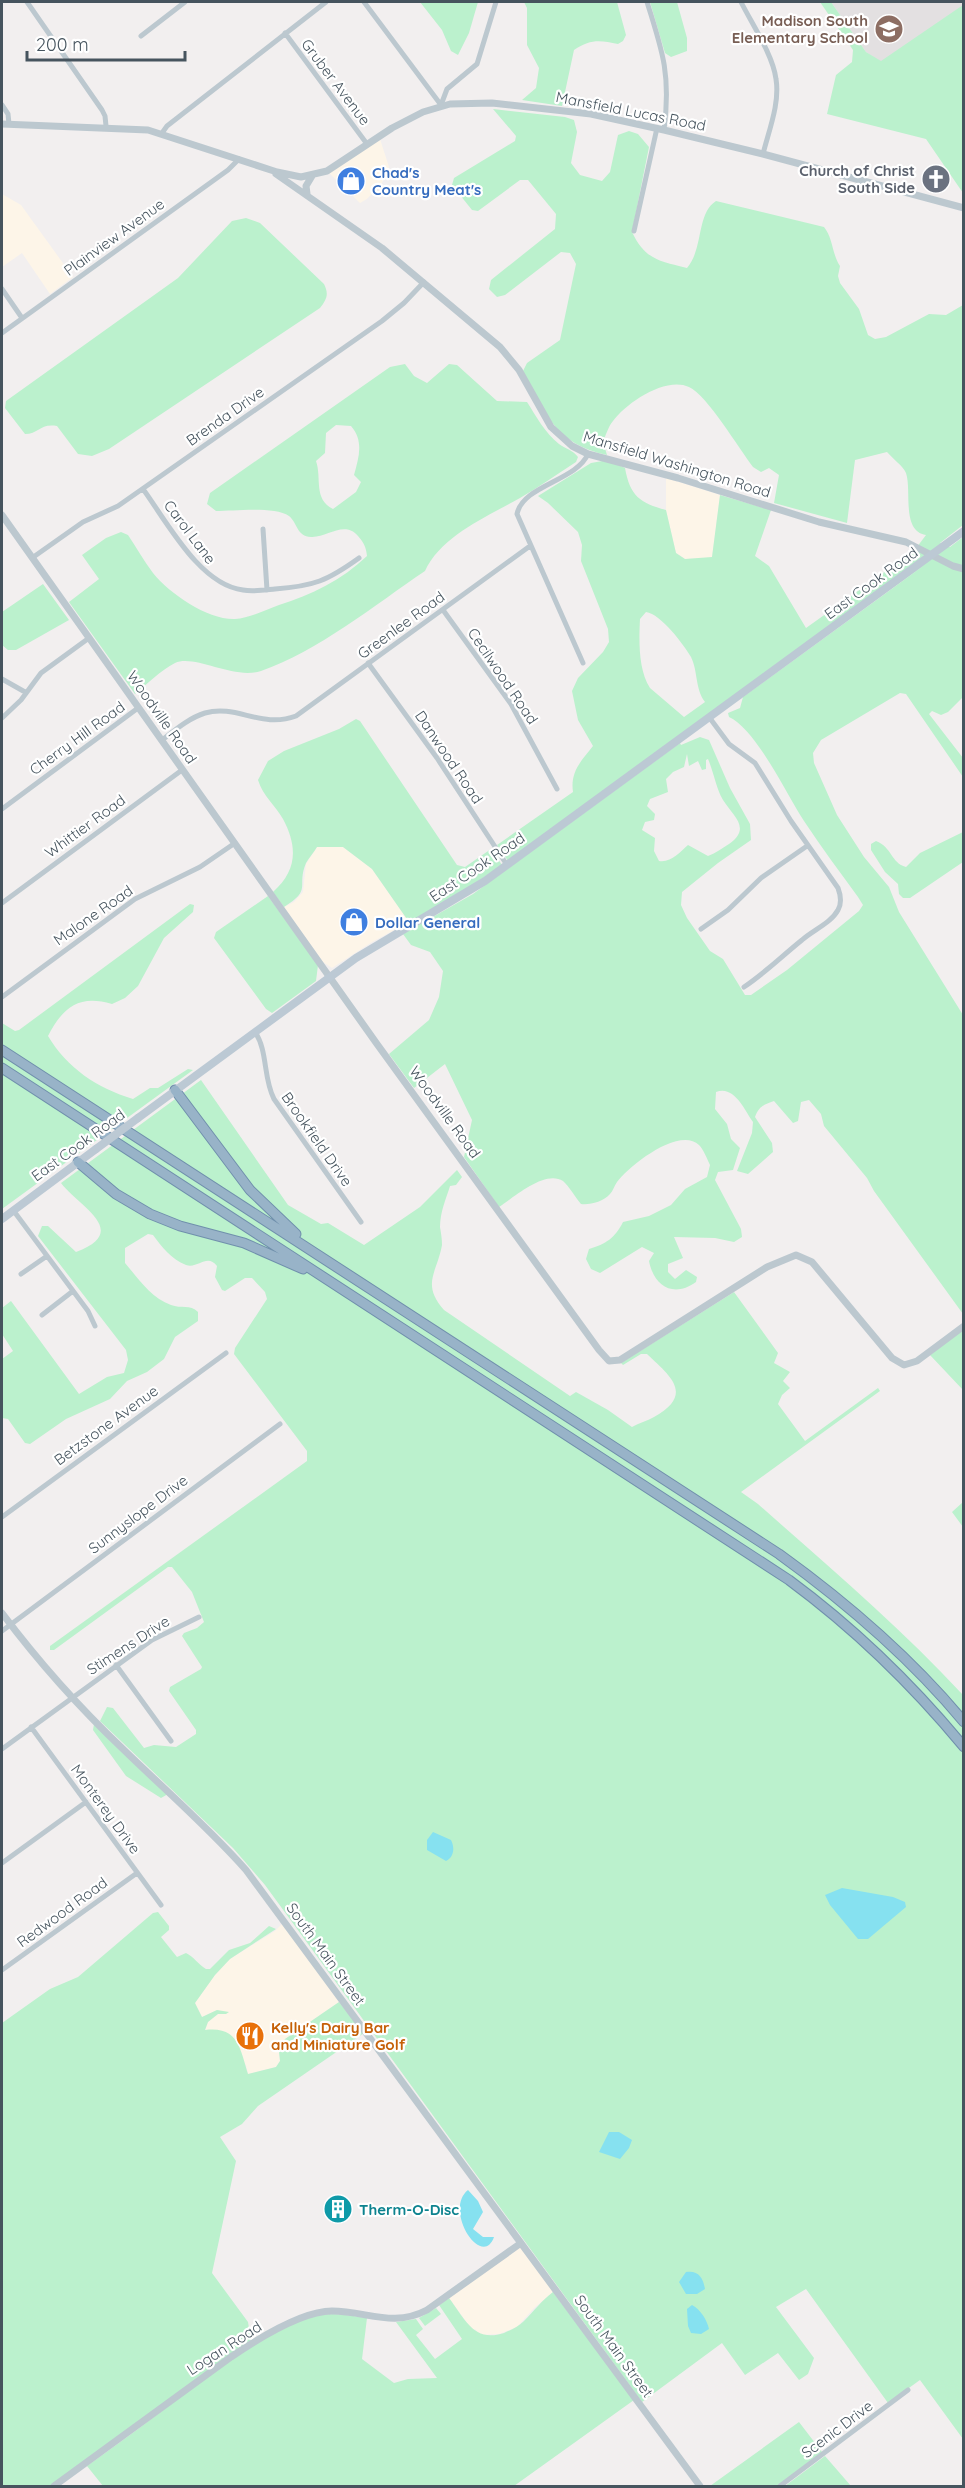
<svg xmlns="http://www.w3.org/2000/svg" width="965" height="2488" font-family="Quicksand,sans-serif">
  <rect width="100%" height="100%" fill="#f2efef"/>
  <path fill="#fdf5e8" d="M380,139L389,167L382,183L367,199L360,203L329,173Z
    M2,194L21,205L73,277L50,294L22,253L2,267Z
    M666,478L720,495L712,558L685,559L676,553L666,510Z
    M317,847H343L372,869L409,922L372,942L332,968L323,962L284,907L294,902L303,892L306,864Z
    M283,1923L339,2002L285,2039L279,2052L280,2061L276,2067L248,2074L246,2065L205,2031L208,2022L218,2014H226L217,2010L202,2017L195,2003L215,1975L230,1959L275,1931Z
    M521,2247L553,2292L534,2308L517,2327L499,2334L480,2335L475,2329L473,2331L449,2298Z"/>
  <path fill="#e3e0e1" d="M831,2H963L964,5L881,62L866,52Z"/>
  <path fill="#bbf1cd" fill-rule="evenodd" d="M420,2H478L469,33L458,55L451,51L442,30Z
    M524,2H617L626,35L623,41L618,44C600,40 590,39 574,50L562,106L522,100L536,88L539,68L527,45V8Z
    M650,2H677L687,38V51L671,57L665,53Z
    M820,2H831L866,52L881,61L963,5V193L926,139L827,114L836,75L852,62L853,50Z
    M493,109L565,117L574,120L577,132L571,163L580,175L602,181L610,172L618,135L629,131L638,134L649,147L632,232C645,260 660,261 687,268C704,248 696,214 716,201L824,227C833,238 832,254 840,266L838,276L840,283L859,309L868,335L875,339L886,337L929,314L946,315L963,305V525L940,543L950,547L963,537V697L948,712L941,715L932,711L929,714L963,758V777L906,694L900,693L821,740L813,753L814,763L837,815L864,857L889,887L899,912L963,1015V1314L874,1191L867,1178L824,1126L821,1114L809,1100L801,1102L798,1121L793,1123L774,1101C765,1104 759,1106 755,1117L772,1143L773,1152L748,1174L737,1171L752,1133L753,1122C744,1109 734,1085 716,1092L715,1109L727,1124L731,1139L740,1148L733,1170L718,1172L715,1180L741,1229L742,1237L734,1242L715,1238L674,1237L683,1258L668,1264V1272L675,1279L686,1270L697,1277L696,1282C674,1298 654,1287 649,1261L654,1253L642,1247L600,1273L591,1269L586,1259L589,1249C606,1244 615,1238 623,1222L649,1216L671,1205L685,1189L707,1177L710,1165C707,1159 704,1150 699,1145C679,1126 629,1166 617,1182C614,1186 613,1191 610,1194C603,1202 590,1205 581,1204C575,1197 569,1186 563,1181C545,1169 513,1198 499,1207L464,1157L472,1120L445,1064L414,1088L389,1054L429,1020L439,997L443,971L430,952L411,945L403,934L473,894L680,743L681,745L700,737L709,740L730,788L750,824L751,840L718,863L682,892L681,905L687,918L710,951L723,959L745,995H751L787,970L859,911L863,905L858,897C840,872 821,847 804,821C787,795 756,729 729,717L728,713L740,708L743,697L926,564L508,861L497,845L573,792C570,772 581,761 593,746L578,720L572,691L578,678L603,652L609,642L608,629L581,561L582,545L578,532L548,503L538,496L591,463L608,460L625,468C630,496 640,503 666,510L676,553L685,559L712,557L720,495L771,510L755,556L769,566L806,628L914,551L926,535C901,531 912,491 906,473C903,466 892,458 887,452L855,460L847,523L774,503L779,475L769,468L761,472L753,467C739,449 707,395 689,387C666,376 626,403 613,421C608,427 606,435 603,442L607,455C555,444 546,414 523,371L527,363L560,340L576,264L570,253L561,252L505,295L497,297L489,289L491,280L555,229L556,214L528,180H520L478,211L472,210L452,185L454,178L515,141L516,136ZM646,612C661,614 684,645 691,657C698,671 695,689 705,702L684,717L650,688C638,669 639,640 640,619ZM687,754L689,766L698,761L702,770L706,769V760L708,759C714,773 716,788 723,800C733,816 752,828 729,844C722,848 716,853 708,856L688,845C680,852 671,863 659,861L654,851L655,838L642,830L645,822L654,820L655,814L647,806L650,799L668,792L666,779L673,772L684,767Z
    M246,218L260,223L324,284C329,294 327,299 320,308L109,449L92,456L78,454L57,426C40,423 39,434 25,434L5,408L6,401L178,278L232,221Z
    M405,364L414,376L427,383L449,364L457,365L497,401L527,402C536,416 545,433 559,444C566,449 573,450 578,457L576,462C557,474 539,487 520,498C488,516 441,536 425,571C376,604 317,652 261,671C233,680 195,654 175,663C161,670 147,684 135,694L69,602L99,579L82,555L106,538L121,532L128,535C136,547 144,561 153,573C170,594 208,620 235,619C249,618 266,610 279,605C311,595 342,580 367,556C366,547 364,543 358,536C344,520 327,538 311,537C297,537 297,522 289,516C275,506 234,511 216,511L207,504L210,493L390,367ZM336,425L351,426C364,441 359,457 354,475L361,482L356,492L333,509C313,499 322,478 316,461L325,453L326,433Z
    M43,584L69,620L16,650H8L2,645V612Z
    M356,719L360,721L457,865L465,867L491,849L502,865L459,894L409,922L372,869L343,847H317C314,852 309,858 306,863C296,887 313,889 284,907L273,892C297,871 298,847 283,819C275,805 263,796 258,780L268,761L284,751L339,729Z
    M963,832V862L910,898H903L899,894L898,884L885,872L871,850V844L876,841C892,847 891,863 906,867L920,853Z
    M268,896L318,965L316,981L272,1013L266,1009L214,938L216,932Z
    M190,904L194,905L193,912L164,938L138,986L125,998L112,1004C79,994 63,1007 48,1036C67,1068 97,1088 133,1099L150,1088H158L188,1069L193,1070L2,1209V1023L15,1031L19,1030Z
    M201,1080L288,1205L321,1224L328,1223L364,1245L420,1207L457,1170L462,1177L456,1185L450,1186C446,1199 440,1212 440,1227C441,1233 442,1239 442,1245C437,1273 421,1284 444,1310L570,1396L576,1392L608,1410L632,1427C639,1423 647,1421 654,1417C695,1394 670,1376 647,1354H641L623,1365L621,1363L734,1292L778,1353L774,1363L790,1372L783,1381L790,1388L782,1395L778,1404L805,1441L878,1388L880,1391L741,1492L758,1504C829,1567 899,1626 963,1695V2439L920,2380L888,2403L806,2289L776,2307L814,2358L808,2374L799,2380L778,2353L745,2375L722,2343L642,2402L265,1885L233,1848L100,1721L107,1707L113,1708L144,1748L154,1745L176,1747L196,1734V1730L169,1691L170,1687L201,1669L202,1667L182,1636L184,1633L197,1628L204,1622L192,1592L172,1567H168L54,1650H50V1646L307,1461V1451L234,1354L235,1348L267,1299L265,1292L252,1278H245L225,1291L222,1290L215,1277L217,1266C207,1253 198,1269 186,1265C171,1259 162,1247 153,1235L148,1234L125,1248V1263C138,1278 151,1298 171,1305C181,1309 190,1304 198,1312V1321L175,1337L164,1359L147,1372L127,1381L110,1399L66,1419L30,1444L25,1443L8,1419L2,1418V1359L13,1351L2,1334V1308L11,1301L79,1394L107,1377L124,1373L128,1360L126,1350L38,1236L42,1226H48L76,1252C132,1231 78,1206 61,1183Z
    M963,1330V1390L930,1355Z
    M963,1502V1527L952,1512Z
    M94,1724L168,1794L161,1798L126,1776L93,1730Z
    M158,1912L169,1926V1930L161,1937L177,1957L186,1953C193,1956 199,1965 206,1969H210L229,1950L250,1943L269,1926L276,1929L230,1959L215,1975L195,2003L202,2017L217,2010L229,2012L226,2014H218L208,2022L205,2030C238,2026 240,2048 248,2074L276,2067L280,2061L279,2052L285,2039L339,2002L364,2033L258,2106L242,2124L220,2137L236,2161L212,2273L248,2322L251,2340L50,2486H2V2023L50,1989L78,1977L153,1913Z
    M553,2292L634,2400L514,2486H103L87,2466C121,2442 154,2417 187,2392C226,2363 272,2325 321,2315C336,2312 352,2316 367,2318L362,2359L394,2383L408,2379L437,2378L396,2322L416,2319L423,2329L416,2335L435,2359L462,2339L439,2305L449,2298C465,2319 474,2343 504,2333C511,2330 518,2327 524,2321C534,2311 541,2301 553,2292Z
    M436,2308L441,2314L425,2326L419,2318Z
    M799,2422L822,2452L777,2486H710Z
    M825,2456L851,2486H785Z"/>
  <path fill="#86e1f0" d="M433,1832L451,1840C455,1848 454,1857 446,1861L427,1850V1840Z
    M842,1888L893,1897L905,1902L906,1907L868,1939H858L830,1905L825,1895Z
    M609,2132H619L632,2140L629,2148L620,2159L599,2152Z
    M468,2190L478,2201L483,2212L473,2229L483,2237H494C482,2270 443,2210 468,2190Z
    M686,2272C698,2270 703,2277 705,2289L697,2294H686L679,2282Z
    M692,2305C701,2310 707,2320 709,2329L701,2334L691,2333L688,2326L687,2309Z"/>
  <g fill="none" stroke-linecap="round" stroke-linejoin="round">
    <g stroke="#7090ac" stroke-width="11">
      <path id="trunk" d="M2,1050L779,1554C847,1603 910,1657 964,1722
        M2,1068L789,1580C854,1628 912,1684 964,1747
        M175,1090L250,1190L296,1234
        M78,1162L116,1194L150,1214L180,1226L244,1243L303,1269"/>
    </g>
    <path stroke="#bcc8cf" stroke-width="5" d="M27,2L102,110L105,116L106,126
      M364,2L441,105
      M647,2C663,52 671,76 664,130
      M741,2C752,24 773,55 776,79C780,103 769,130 763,154
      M285,33L367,144
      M141,36L185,2
      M2,105L8,114L9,124
      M441,105L447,89L477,64L496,2
      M162,133L167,126L326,2
      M634,231L657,128
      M2,289L22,318
      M2,333L228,170L239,159
      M143,489C167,522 200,585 243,590C253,592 265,590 275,589C314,586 327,581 359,558
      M263,529L267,590
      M32,558L83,522L118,506L382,321L404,303L424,282
      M443,610L511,704L557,789
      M368,663L437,758L507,865
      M583,663L517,514C523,485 576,481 588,454
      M2,679L25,692
      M709,717L729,744L755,763L791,821L838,888C841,896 842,903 838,910C831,923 813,930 802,940C782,956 765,973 744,987
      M2,718L21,700L41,673L89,638
      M162,740C175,730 189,718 205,713C237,704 261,729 296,716L530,546
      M2,809L138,708
      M2,903L182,770
      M701,929L728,910L761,878L807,846
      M2,997L135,899L200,867L235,843
      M255,1032C268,1051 263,1078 274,1099L361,1222
      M13,1210L88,1311L95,1326
      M21,1274L47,1256
      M42,1315L73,1291
      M2,1517L226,1353
      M2,1631L280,1424
      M116,1665L171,1741
      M31,1727L161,1905
      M2,1749L152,1640L199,1617
      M2,1863L86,1802
      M2,1970L137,1873
      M780,2486L908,2390"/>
    <path stroke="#bcc8cf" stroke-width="7" d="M2,124L148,130L277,172L301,177L327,171L392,128L423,112L450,104L492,103L591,114L664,130L763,154L964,208
      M276,174L382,248L500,347L519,370L551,427L572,446L588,454L678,478L819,522L906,542L953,566L964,569
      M307,194L306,186L312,176
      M2,515L377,1044L599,1350L609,1361L620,1360L767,1267L796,1255L812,1262L892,1358L904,1365L917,1361L964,1326
      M2,1613C38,1661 79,1707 123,1749C164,1789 208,1827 246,1870L700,2486
      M54,2486L231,2357C256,2340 301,2311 332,2311C367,2311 393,2328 427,2310L521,2243"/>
    <path stroke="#bcc9d4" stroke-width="8" d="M138,1118L356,958L485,881L964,531
      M2,1219L96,1149"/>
    <use href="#trunk" stroke="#98b3c8" stroke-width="9"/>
    <path stroke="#bcc9d4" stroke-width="8" d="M96,1149L138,1118"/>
  </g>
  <defs>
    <g id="school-disc" transform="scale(1.5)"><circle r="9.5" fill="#8d6e63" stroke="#fff"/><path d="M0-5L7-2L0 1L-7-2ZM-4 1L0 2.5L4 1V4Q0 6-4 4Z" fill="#fff"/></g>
    <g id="church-disc" transform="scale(1.5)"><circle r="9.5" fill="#6b7280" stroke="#fff"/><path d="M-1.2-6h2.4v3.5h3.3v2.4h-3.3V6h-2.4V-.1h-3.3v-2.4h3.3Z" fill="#fff"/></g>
    <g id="shop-disc" transform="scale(1.5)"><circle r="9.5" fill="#3f7fe0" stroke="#fff"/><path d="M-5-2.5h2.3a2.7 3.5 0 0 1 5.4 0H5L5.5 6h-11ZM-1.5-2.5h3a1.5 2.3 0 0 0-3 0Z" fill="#fff"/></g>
    <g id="restaurant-disc" transform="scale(1.5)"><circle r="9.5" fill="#e8710a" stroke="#fff"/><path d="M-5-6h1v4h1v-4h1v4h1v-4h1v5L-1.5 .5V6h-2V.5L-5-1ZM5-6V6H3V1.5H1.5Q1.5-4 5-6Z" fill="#fff"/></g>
    <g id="building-disc" transform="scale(1.5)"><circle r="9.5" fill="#0f9aa8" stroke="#fff"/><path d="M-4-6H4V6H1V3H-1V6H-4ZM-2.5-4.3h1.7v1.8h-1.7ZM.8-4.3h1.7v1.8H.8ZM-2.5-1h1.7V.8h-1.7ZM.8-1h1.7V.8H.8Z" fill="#fff"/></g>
  </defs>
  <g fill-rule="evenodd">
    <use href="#school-disc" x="889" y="29"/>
    <use href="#church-disc" x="936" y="179"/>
    <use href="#shop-disc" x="351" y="181"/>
    <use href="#shop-disc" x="354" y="922"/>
    <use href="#restaurant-disc" x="250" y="2036"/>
    <use href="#building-disc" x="338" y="2209"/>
  </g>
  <g text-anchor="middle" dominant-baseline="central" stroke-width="4.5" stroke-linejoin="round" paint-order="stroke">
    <g font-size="15" font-weight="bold" fill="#785e54" stroke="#fff" text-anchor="end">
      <text x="868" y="20">Madison South<tspan x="868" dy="17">Elementary School</tspan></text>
    </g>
    <g font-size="15" fill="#46545e" stroke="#fff">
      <text transform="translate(336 82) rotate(53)">Gruber Avenue</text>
      <text transform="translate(631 111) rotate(11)">Mansfield Lucas Road</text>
      <text transform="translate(114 237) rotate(-36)">Plainview Avenue</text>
      <text transform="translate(225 416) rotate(-35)">Brenda Drive</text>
      <text transform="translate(677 464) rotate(17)">Mansfield Washington Road</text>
      <text transform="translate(190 532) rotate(53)">Carol Lane</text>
      <text transform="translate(871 583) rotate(-36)">East Cook Road</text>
      <text transform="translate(401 625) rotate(-36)">Greenlee Road</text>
      <text transform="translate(503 676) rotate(56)">Cecilwood Road</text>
      <text transform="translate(162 717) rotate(55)">Woodville Road</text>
      <text transform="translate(77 738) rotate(-36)">Cherry Hill Road</text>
      <text transform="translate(449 757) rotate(56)">Danwood Road</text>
      <text transform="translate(85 826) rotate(-36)">Whittier Road</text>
      <text transform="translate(477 867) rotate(-34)">East Cook Road</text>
      <text transform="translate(93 915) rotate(-35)">Malone Road</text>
      <text transform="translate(445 1112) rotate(54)">Woodville Road</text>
      <text transform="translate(317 1139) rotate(55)">Brookfield Drive</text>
      <text transform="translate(78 1145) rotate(-36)">East Cook Road</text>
      <text transform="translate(106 1425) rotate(-36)">Betzstone Avenue</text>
      <text transform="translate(138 1514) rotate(-37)">Sunnyslope Drive</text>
      <text transform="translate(128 1645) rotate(-33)">Stimens Drive</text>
      <text transform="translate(106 1809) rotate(54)">Monterey Drive</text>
      <text transform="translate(62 1912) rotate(-36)">Redwood Road</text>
      <text transform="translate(326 1954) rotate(54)">South Main Street</text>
      <text transform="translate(614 2346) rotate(54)">South Main Street</text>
      <text transform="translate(224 2348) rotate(-33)">Logan Road</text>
      <text transform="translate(837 2429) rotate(-37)">Scenic Drive</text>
    </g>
    <g font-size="15" font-weight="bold" fill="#5b616d" stroke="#fff" text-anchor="end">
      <text x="915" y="170">Church of Christ<tspan x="915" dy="17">South Side</tspan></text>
    </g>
    <g font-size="15" font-weight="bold" fill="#366cbe" stroke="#fff" text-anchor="start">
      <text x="372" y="172">Chad's<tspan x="372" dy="17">Country Meat's</tspan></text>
      <text x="375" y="922">Dollar General</text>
    </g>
    <g font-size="15" font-weight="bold" fill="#c56008" stroke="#fff" text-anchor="start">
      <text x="271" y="2027">Kelly's Dairy Bar<tspan x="271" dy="17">and Miniature Golf</tspan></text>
    </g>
    <g font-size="15" font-weight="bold" fill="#0d838f" stroke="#fff" text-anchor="start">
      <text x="359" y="2209">Therm-O-Disc</text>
    </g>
  </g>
  <rect width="965" height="2488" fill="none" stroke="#46545e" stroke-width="6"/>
  <path d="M27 51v9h158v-9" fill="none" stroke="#46545e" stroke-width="3"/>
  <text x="36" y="51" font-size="18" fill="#46545e" stroke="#ffffff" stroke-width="4.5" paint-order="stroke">200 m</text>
</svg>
